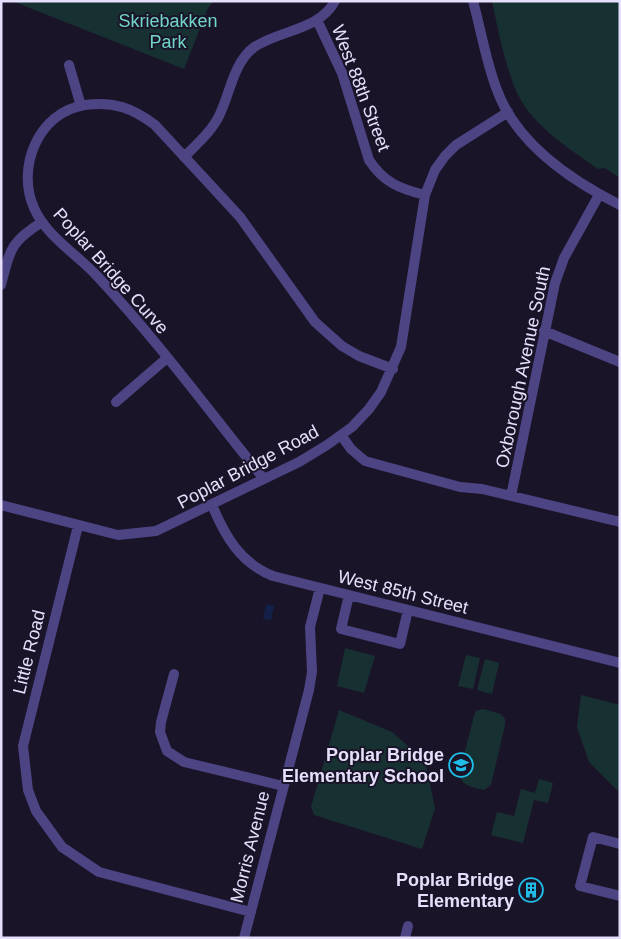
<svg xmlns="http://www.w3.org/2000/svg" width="621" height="939" font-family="Helvetica,sans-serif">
  <rect width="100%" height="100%" fill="#1a1429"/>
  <path fill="#173132" d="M12,1H214L208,8L184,69Z
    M492,1H620V178L605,168L598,169C567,147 528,123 514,86C504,59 498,30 492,1Z
    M345,648L375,656L364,693L337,686Z
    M466,655L480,658L473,689L458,686Z
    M485,659L499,663L492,694L477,690Z
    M581,695L620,705V793L589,762L577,727Z
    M483,709L501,714L505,719V725L491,785L484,790C473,787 462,787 459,774L474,716L476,711Z
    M339,710L392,732L425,761L435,808L422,849L314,815L311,807Z
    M539,779L553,783L548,803L534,800L523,843L491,835L497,812L514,816L521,789L535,793Z"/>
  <path fill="#132148" d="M266,604L274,606L271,620L263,619Z"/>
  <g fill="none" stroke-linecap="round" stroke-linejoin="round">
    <path stroke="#4d4483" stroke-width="10" d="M473,1C481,30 486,62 497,90C516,143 572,181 620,205
      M317,20L342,73L369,160C383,182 400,189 425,195
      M69,65L81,106
      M184,157C197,144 211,132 219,116C230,94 233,64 253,48C278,30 319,31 335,1
      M1,285C10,250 10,242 42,222
      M544,331L620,362
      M116,402L167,358
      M341,435L351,449L365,461L460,487L482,489L620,522
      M264,479C209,411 157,340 98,277C78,255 46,236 34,208C16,168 38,112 85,105C113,101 133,108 155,125L240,217L315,322L342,346L359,356L393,369
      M511,496L555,283L564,258L599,195
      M1,505L118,535L156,531L299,462L327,445L352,427L369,409L381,392L401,347L425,195L435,170L445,156L456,145L508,112
      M212,505C225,536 240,563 273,576L620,663
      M78,526L23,746L28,790L36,811L62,847L99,872L251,912
      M349,595L341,629L400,644L408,610
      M174,674L161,722L160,732L167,751L184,762L283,786
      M620,844L593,837L580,886L620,896
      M244,938L309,690L312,672L310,627L320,588
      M405,938L408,926"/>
  </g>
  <defs>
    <g id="school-ring" transform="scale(1.25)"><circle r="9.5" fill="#1a1429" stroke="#20bee7" stroke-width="1.5"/><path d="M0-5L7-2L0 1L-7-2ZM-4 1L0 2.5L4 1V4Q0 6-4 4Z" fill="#20bee7"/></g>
    <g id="building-ring" transform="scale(1.25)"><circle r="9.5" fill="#1a1429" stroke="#20bee7" stroke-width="1.5"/><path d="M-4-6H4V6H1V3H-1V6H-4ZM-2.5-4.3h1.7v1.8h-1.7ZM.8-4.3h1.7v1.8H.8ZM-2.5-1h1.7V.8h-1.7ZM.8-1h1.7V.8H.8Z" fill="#20bee7"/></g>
  </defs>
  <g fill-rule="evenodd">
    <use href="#school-ring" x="461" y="765"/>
    <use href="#building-ring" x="531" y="890"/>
  </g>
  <g text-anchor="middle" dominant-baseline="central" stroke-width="4" stroke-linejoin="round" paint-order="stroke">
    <g font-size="18" fill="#71d5c7" stroke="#1a1429">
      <text x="168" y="21">Skriebakken<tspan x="168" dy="21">Park</tspan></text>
    </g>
    <g font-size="18" fill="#e6dffc" stroke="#1a1429">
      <text transform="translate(361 88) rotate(69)">West 88th Street</text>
      <text transform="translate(111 271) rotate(48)">Poplar Bridge Curve</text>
      <text transform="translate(523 367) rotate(-78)">Oxborough Avenue South</text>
      <text transform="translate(248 467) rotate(-28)">Poplar Bridge Road</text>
      <text transform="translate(403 592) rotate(14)">West 85th Street</text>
      <text transform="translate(29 652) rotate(-76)">Little Road</text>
      <text transform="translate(250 847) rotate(-76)">Morris Avenue</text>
    </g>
    <g font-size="18" font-weight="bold" fill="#e6dffc" stroke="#1a1429" text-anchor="end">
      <text x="444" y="755">Poplar Bridge<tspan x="444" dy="21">Elementary School</tspan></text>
      <text x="514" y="880">Poplar Bridge<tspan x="514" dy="21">Elementary</tspan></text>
    </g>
  </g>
  <rect width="621" height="939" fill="none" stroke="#e6dffc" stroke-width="5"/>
</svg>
